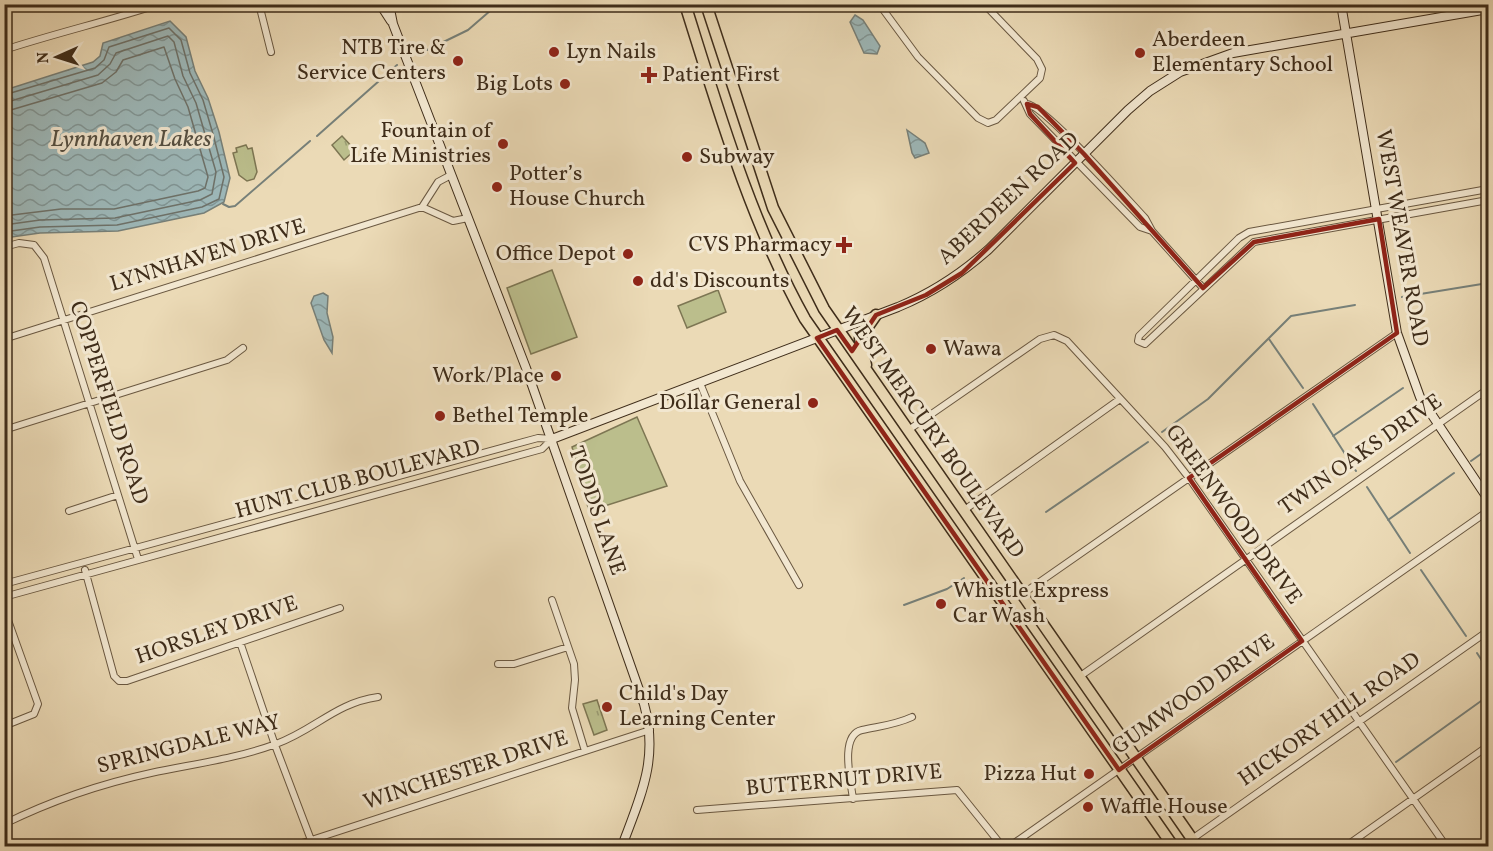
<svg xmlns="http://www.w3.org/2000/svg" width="1493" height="851" font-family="Vollkorn,serif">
  <defs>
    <pattern id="park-tufts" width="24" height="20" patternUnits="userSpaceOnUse" patternTransform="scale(1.5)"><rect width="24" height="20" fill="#bbbe8c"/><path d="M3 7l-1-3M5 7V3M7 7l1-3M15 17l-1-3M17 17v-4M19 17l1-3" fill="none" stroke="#999b72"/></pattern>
    <pattern id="water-waves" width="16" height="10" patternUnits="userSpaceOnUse" patternTransform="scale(1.5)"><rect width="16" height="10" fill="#9db8b9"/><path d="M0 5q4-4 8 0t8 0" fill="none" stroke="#819696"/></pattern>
  </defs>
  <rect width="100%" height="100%" fill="#ebdab6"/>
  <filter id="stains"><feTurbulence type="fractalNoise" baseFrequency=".00333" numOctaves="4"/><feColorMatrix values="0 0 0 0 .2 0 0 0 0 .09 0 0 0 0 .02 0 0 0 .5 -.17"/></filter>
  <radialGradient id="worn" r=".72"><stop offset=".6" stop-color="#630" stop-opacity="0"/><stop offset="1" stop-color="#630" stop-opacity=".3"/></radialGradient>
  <path fill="#bbbe8c" stroke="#7d7653" stroke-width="1.5" d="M246,145L248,149L252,148L257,172L254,179L247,181L239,175L233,153L237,152L236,148Z
    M552,270L577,337L531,354L507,288Z
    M718,290L726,312L687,328L678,306Z
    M637,417L667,486L589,511L572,447Z"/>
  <path fill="url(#park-tufts)" stroke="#7d7653" stroke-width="1.5" d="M342,136L355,150L344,160L332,145Z
    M597,700L607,730L594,735L583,704Z"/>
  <path fill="url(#water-waves)" stroke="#778079" stroke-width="1.5" d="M855,15L863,20L880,46L877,54L864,53L850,22Z
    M170,21L186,37L195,71L208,98L219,132L230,178L224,202L204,213L118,231L40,233L5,238V90L93,62L100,56L103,43Z
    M907,130L925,143L929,153L915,158L912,153Z
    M323,293L328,296L327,313L333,337L332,353L324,340L311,303L314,296Z"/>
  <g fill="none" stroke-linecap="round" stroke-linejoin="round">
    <path stroke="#6e726a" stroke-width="1.5" d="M4,95L95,68L104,60L109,47L169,28L181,40L190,73L203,100L213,134L224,177L219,199L202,207L117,225L40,227L4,232
      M4,103L98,75L110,64L116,53L168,36L174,42L183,76L196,103L216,172L212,194L200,200L115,218L40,220L4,225
      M4,112L102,83L116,72L123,60L164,47L175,79L188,107L208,177L205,188L198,191L114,209H61L4,216"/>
    <path stroke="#778079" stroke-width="2" d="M427,50L468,30L498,4
      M317,136L397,65
      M223,204L229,207L235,206L310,141
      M1402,297L1488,283
      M1269,339L1303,388
      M1313,404L1356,471
      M1162,432L1208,399L1291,316L1355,305
      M1333,436L1403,388
      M1471,461L1488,449
      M1367,487L1410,553
      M1046,512L1148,442
      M1388,520L1454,473
      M1421,570L1466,636
      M904,605L947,589L964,578
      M1477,653L1488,670
      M1396,762L1488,696"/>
    <g stroke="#6a5841" stroke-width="8">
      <path id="street" d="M259,4L271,52
        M879,4L918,57L978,118L988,123L996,120L1040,78L1042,69L1037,59L984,4
        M4,50C56,33 108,21 160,4
        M1024,101L1030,114L1140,227L1152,231
        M1027,104C1044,105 1128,200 1145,218L1152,231L1203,288
        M1488,189L1249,232L1239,238L1139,336L1138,341L1145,344L1254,242L1488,200
        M422,207L453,221L468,218
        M4,247L19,243L34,245L44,258L138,559
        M1488,328V329
        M4,339L422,207L438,182L451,175
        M700,383L740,481L799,585
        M4,430L227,360L243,348
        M907,431L1040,339L1054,335L1067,341L1165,447L1189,478L1446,846
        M69,511L118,495
        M963,511L1120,399
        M85,570L114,676L119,681H127L340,608
        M4,584L538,438L552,439
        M1021,595L1397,333
        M4,597L542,449L552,439
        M552,600L574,664L575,680L572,708L585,751
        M4,609L38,704L34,714L4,726
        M240,642L275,745L311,840
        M498,664H514L568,647
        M1079,677L1488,389
        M853,799C851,782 839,735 862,730C880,726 895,725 912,717
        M697,810L957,790L1002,846
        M4,824C51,801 100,784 151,773C193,764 235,759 276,744C315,730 335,703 378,697
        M1192,839L1488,631
        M293,846L650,730
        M1010,846L1488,511
        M1346,846L1488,746"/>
    </g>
    <g stroke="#3f2d1a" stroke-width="10">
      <path id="secondary" d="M380,4L391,21
        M389,4L393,24L526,368L644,704C659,759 641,795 622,846
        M1341,4L1397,333L1420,397L1488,499
        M552,439L898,307C932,293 961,274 989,249L1128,110L1150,91L1180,72L1233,53L1488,9"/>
    </g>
    <g stroke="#3f2d1a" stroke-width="13">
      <path id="highway" d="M685,4C719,112 750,220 805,319L1173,846
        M706,4L773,208L824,309L1197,846
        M866,365L860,338L876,315"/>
    </g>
    <use href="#street" stroke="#f2e7d0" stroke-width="6"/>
    <use href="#secondary" stroke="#f2e7d0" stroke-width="8"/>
    <use href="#highway" stroke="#ebdab6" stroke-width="10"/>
  </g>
  <path fill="none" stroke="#8f2418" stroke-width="4.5" stroke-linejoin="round" d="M1027,104L1038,107L1084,154L1203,288L1254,242L1379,219L1397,333L1189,478L1302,641L1119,770L817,338L837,330L852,351L876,315L926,295L962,273L1075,163L1030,114Z"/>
  <g fill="#8f2418" stroke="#f2e7d0" stroke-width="2">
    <circle cx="554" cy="52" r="6"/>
    <circle cx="1140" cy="53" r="6"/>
    <circle cx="458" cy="61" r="6"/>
    <path d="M646 66h6v6h6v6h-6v6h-6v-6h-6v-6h6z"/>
    <circle cx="565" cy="84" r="6"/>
    <circle cx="503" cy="144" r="6"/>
    <circle cx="687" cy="157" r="6"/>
    <circle cx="497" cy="187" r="6"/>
    <path d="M841 236h6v6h6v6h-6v6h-6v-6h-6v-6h6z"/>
    <circle cx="628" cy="254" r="6"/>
    <circle cx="638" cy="281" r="6"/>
    <circle cx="931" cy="349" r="6"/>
    <circle cx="556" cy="376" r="6"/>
    <circle cx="813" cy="403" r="6"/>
    <circle cx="440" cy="416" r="6"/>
    <circle cx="941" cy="604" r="6"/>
    <circle cx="607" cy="707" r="6"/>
    <circle cx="1089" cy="774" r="6"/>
    <circle cx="1088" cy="807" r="6"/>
  </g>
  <g text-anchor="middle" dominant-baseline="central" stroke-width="6" stroke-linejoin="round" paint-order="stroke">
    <g font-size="22" fill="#3f2d1a" stroke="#f2e7d0" text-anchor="start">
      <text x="1152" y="40">Aberdeen<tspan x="1152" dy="25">Elementary School</tspan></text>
      <text x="446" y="48" text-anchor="end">NTB Tire &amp;<tspan x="446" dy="25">Service Centers</tspan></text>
      <text x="566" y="52">Lyn Nails</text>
      <text x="662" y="75">Patient First</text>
      <text x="553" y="84" text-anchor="end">Big Lots</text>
      <text x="491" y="131" text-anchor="end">Fountain of<tspan x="491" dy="25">Life Ministries</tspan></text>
      <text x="699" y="157">Subway</text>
      <text x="509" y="174">Potter’s<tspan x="509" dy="25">House Church</tspan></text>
      <text x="832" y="245" text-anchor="end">CVS Pharmacy</text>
      <text x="616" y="254" text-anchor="end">Office Depot</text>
      <text x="650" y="281">dd's Discounts</text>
      <text x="943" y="349">Wawa</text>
      <text x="544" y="376" text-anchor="end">Work/Place</text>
      <text x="801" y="403" text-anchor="end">Dollar General</text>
      <text x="452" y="416">Bethel Temple</text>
      <text x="953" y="591">Whistle Express<tspan x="953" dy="25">Car Wash</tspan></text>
      <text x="619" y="694">Child's Day<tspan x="619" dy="25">Learning Center</tspan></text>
      <text x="1077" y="774" text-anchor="end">Pizza Hut</text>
      <text x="1100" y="807">Waffle House</text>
    </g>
    <g font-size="22" fill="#3f2d1a" stroke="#f2e7d0">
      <text transform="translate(1009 199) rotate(-43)">ABERDEEN ROAD</text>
      <text transform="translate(1401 238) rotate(80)">WEST WEAVER ROAD</text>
      <text transform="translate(208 256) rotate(-17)">LYNNHAVEN DRIVE</text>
      <text transform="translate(108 403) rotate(72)">COPPERFIELD ROAD</text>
      <text transform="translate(932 433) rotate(55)">WEST MERCURY BOULEVARD</text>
      <text transform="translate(1361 455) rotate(-35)">TWIN OAKS DRIVE</text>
      <text transform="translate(358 480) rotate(-15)">HUNT CLUB BOULEVARD</text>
      <text transform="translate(596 511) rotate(71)">TODDS LANE</text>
      <text transform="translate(1233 515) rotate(54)">GREENWOOD DRIVE</text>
      <text transform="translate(217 631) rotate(-19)">HORSLEY DRIVE</text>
      <text transform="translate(1194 695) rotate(-35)">GUMWOOD DRIVE</text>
      <text transform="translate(1330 720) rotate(-35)">HICKORY HILL ROAD</text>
      <text transform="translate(189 745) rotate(-14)">SPRINGDALE WAY</text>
      <text transform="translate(466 771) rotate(-18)">WINCHESTER DRIVE</text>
      <text transform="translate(844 781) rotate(-5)">BUTTERNUT DRIVE</text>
    </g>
    <g font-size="24" font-style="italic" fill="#565042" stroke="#f2e7d0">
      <text x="131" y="140">Lynnhaven Lakes</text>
    </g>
  </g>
  <rect width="1493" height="851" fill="none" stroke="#ebdab6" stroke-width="24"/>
  <rect x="6" y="6" width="1481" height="839" fill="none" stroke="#3f2d1a" stroke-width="3"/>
  <rect x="12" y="12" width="1469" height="827" fill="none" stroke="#3f2d1a" stroke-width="1.5"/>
  <g transform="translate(57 57) rotate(267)" stroke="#f2e7d0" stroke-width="4.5" paint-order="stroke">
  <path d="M0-4.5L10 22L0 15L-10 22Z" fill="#3f2d1a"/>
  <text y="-9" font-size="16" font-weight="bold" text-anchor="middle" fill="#3f2d1a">N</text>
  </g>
  <rect width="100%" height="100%" filter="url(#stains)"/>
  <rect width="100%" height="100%" fill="url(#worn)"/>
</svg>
